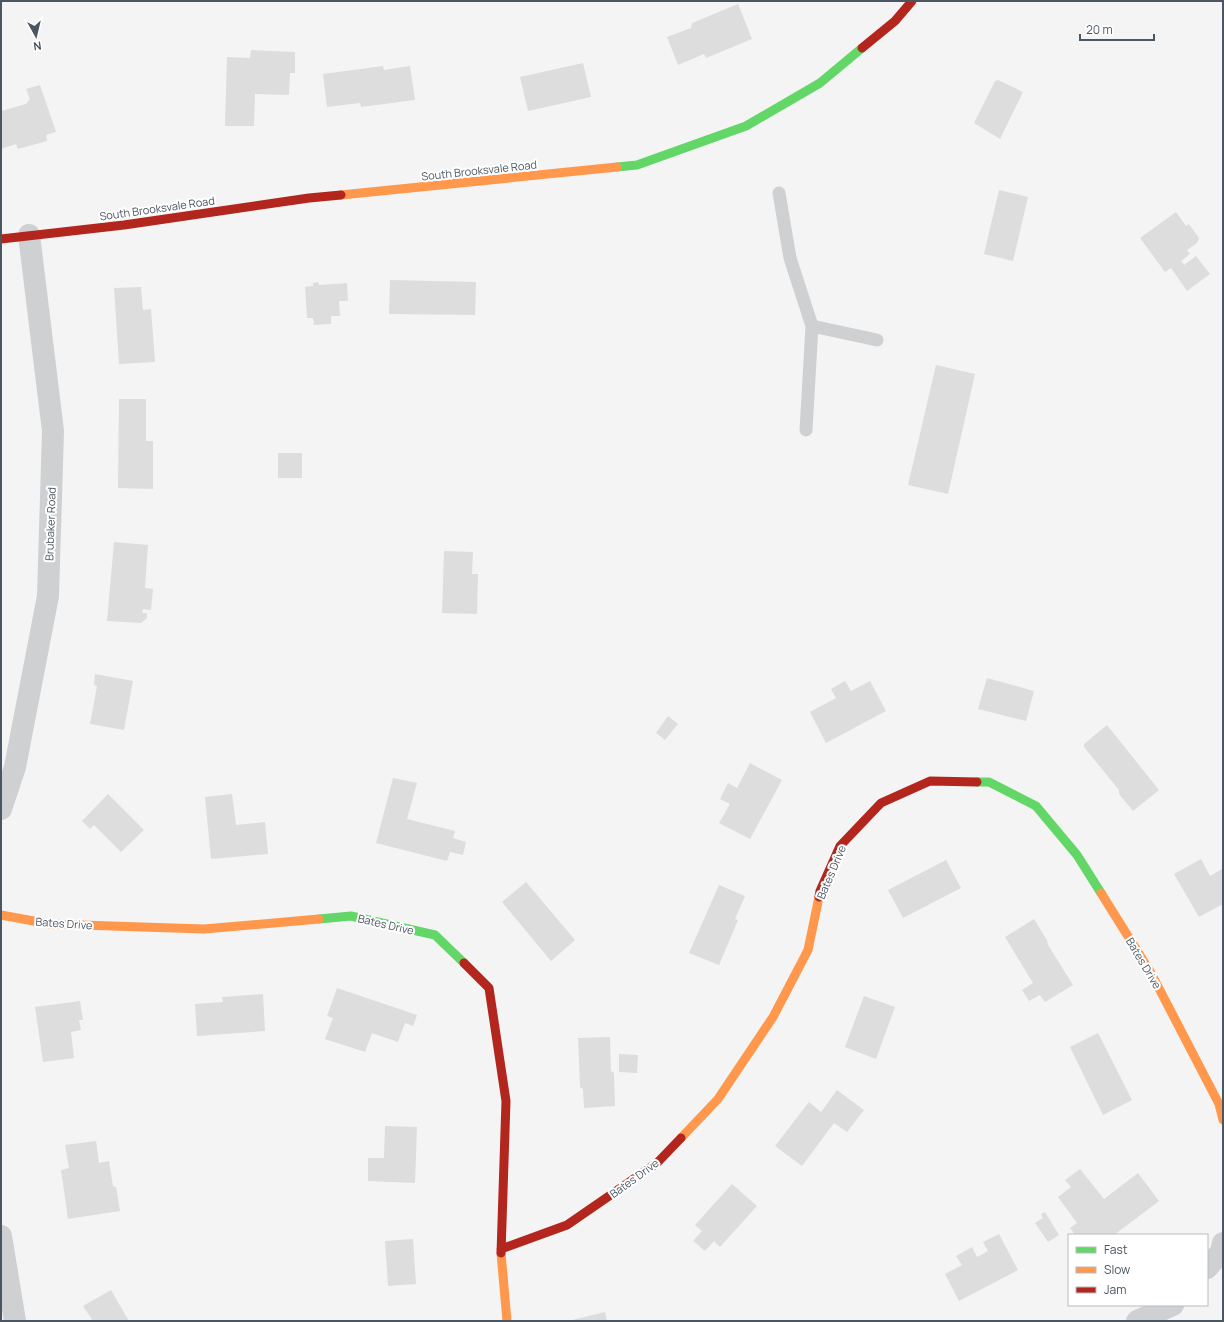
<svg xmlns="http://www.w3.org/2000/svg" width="1224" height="1322" font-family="Manrope,sans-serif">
  <rect width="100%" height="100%" fill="#f4f4f4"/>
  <path fill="#ddddde" d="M738,4L752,39L706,58L704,54L678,65L667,37L691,28L692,23Z
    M251,50L295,52V73H290L289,95L255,94L254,126H225L227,57L250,58Z
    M583,63L591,97L528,111L520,77Z
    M383,66L384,70L410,66L415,100L361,107L360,103L327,107L323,74Z
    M998,80L1023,92L1000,139L974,123L995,81Z
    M40,85L56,132L46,135L47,141L18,149L16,144L1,149V111L26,104L30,99L26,89Z
    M999,190L1028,197L1013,261L984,254Z
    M1176,212L1186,226L1189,224L1199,238L1197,243L1187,250L1190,254L1181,261L1184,265L1196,256L1210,274L1187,291L1171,268L1165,272L1140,238Z
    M390,280L476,282L475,315L389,314Z
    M318,282L319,285L347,283L348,301H339L340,316H331V324L314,325L313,318H307L305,287L313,286V283Z
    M141,287L143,310L151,309L155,362L119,364L114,288Z
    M936,365L975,374L948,494L908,485Z
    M119,399H146V441H153V489L118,488Z
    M278,453H302V478H278Z
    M114,542L148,545L145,588L153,589L151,610L143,609L142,613H147V618L141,623L107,621Z
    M444,551L473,552L472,574H478L477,614L442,613Z
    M95,674L133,681L124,730L90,724L97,686L94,685Z
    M987,678L1034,691L1026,721L978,709Z
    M845,681L851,691L870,681L886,711L826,743L810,712L836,698L831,689Z
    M668,716L678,724L665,740L656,733Z
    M1107,725L1159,790L1133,811L1119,794V790L1084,747V744Z
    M750,763L782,780L750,839L719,823L730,804L720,799L728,783L737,788Z
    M393,778L417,783L407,819L455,831L453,838L466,842L463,855L450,852L447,861L376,843Z
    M108,794L144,830L121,852L94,825L90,829L82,821Z
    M232,794L236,825L265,822L268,854L211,859L205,797Z
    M1201,859L1210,876L1222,869L1223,870V904L1199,917L1174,874Z
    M946,860L961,888L903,918L888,890Z
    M526,882L575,940L551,961L502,902Z
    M719,885L745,896L735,919L738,920L719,965L689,953Z
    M1034,919L1047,940L1048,945L1073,985L1045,1002L1040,995L1029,1001L1022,990L1033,983L1005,937Z
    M337,988L417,1015L413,1026L405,1023L398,1042L372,1033L365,1052L325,1039L333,1018L327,1016Z
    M263,994L265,1031L197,1036L195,1004L223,1002L222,997Z
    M864,996L895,1007L876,1059L845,1047Z
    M80,1001L83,1020H79L81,1030L71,1032L74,1058L43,1062L35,1007Z
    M1098,1033L1132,1100L1103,1115L1070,1047Z
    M610,1037L611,1071L614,1073L615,1106L584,1108L583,1089L580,1087L578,1038Z
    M619,1054L638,1055L637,1073L619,1072Z
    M837,1090L864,1110L847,1132L834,1123L802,1166L775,1146L809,1102L821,1112Z
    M385,1126L417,1127L415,1183L368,1181V1158H384Z
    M96,1141L99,1163L109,1161L113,1186L116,1187L120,1211L68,1219L61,1170L69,1168L65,1145Z
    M1080,1169L1104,1199L1138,1173L1159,1201L1114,1235H1075L1070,1228L1077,1223L1058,1197L1071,1187L1065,1180Z
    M732,1184L757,1206L720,1247L714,1241L705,1251L693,1241L702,1231L695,1225Z
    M1045,1212L1059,1235L1048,1242L1035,1223L1043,1218L1041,1214Z
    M999,1234L1018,1270L959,1301L945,1274L962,1265L956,1256L972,1247L977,1257L988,1251L983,1242Z
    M413,1239L416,1284L388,1286L385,1241Z
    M111,1290L129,1321H93L83,1306Z
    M605,1312L607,1321H572V1320Z"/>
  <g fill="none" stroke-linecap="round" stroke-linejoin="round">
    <path stroke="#ced0d2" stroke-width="13" d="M779,193L790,258L812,326L806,430
      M812,326L877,340"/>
    <path stroke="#ced0d2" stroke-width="22" d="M1,809L15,767L48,596L53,431L29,235
      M1,1236L15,1321
      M1207,1268L1221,1252L1223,1243
      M1137,1321L1173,1305"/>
    <path stroke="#63d668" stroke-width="9" d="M617,167L637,165L746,126L820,83L862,48
      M977,782H989L1036,806L1077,855L1101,893
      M319,919L351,916L435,935L464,963"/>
    <path stroke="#ff974d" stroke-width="9" d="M341,195L617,167
      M1101,893L1151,973L1219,1104L1223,1120
      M1,915L50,924L204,929L319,919
      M681,1138L718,1099L773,1017L808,950L819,897
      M501,1253L507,1321"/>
    <path stroke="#b3261e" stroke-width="9" d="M862,48L895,21L912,1
      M1,239L124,225L309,198L341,195
      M819,897L820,891L840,846L881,803L930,781L977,782
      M464,963L489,988L506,1101L501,1253
      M501,1249L567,1225L657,1163L681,1138"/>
  </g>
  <g text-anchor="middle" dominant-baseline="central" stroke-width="4" stroke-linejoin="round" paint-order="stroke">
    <g font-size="11" fill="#4a5661" stroke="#fff">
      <text transform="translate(479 170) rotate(-6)">South Brooksvale Road</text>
      <text transform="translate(157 208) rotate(-8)">South Brooksvale Road</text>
      <text transform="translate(50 524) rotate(-88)">Brubaker Road</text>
      <text transform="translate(831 872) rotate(-67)">Bates Drive</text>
      <text transform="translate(64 923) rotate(4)">Bates Drive</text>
      <text transform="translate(386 924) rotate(13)">Bates Drive</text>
      <text transform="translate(1144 963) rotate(59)">Bates Drive</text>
      <text transform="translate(634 1178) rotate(-36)">Bates Drive</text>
    </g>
  </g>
  <rect width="1224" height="1322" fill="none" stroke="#4a5661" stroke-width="4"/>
  <rect x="1068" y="1234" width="140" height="72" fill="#ffffff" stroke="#b7bbc0"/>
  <rect x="1076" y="1247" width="20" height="6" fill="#63d668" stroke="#b7bbc0"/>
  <text x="1104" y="1254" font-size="12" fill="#4a5661">Fast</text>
  <rect x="1076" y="1267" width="20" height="6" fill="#ff974d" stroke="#b7bbc0"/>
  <text x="1104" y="1274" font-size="12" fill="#4a5661">Slow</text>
  <rect x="1076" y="1287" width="20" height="6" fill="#b3261e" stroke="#b7bbc0"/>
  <text x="1104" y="1294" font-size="12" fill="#4a5661">Jam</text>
  <g transform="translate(36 36) rotate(172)" stroke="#ffffff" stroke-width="3" paint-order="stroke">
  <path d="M0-3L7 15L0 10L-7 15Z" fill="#4a5661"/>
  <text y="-6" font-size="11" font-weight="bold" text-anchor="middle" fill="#4a5661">N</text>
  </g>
  <path d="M1080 34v6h74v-6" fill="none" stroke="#4a5661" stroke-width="2"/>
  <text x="1086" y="34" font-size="12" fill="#4a5661" stroke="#ffffff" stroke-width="3" paint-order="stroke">20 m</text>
</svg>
